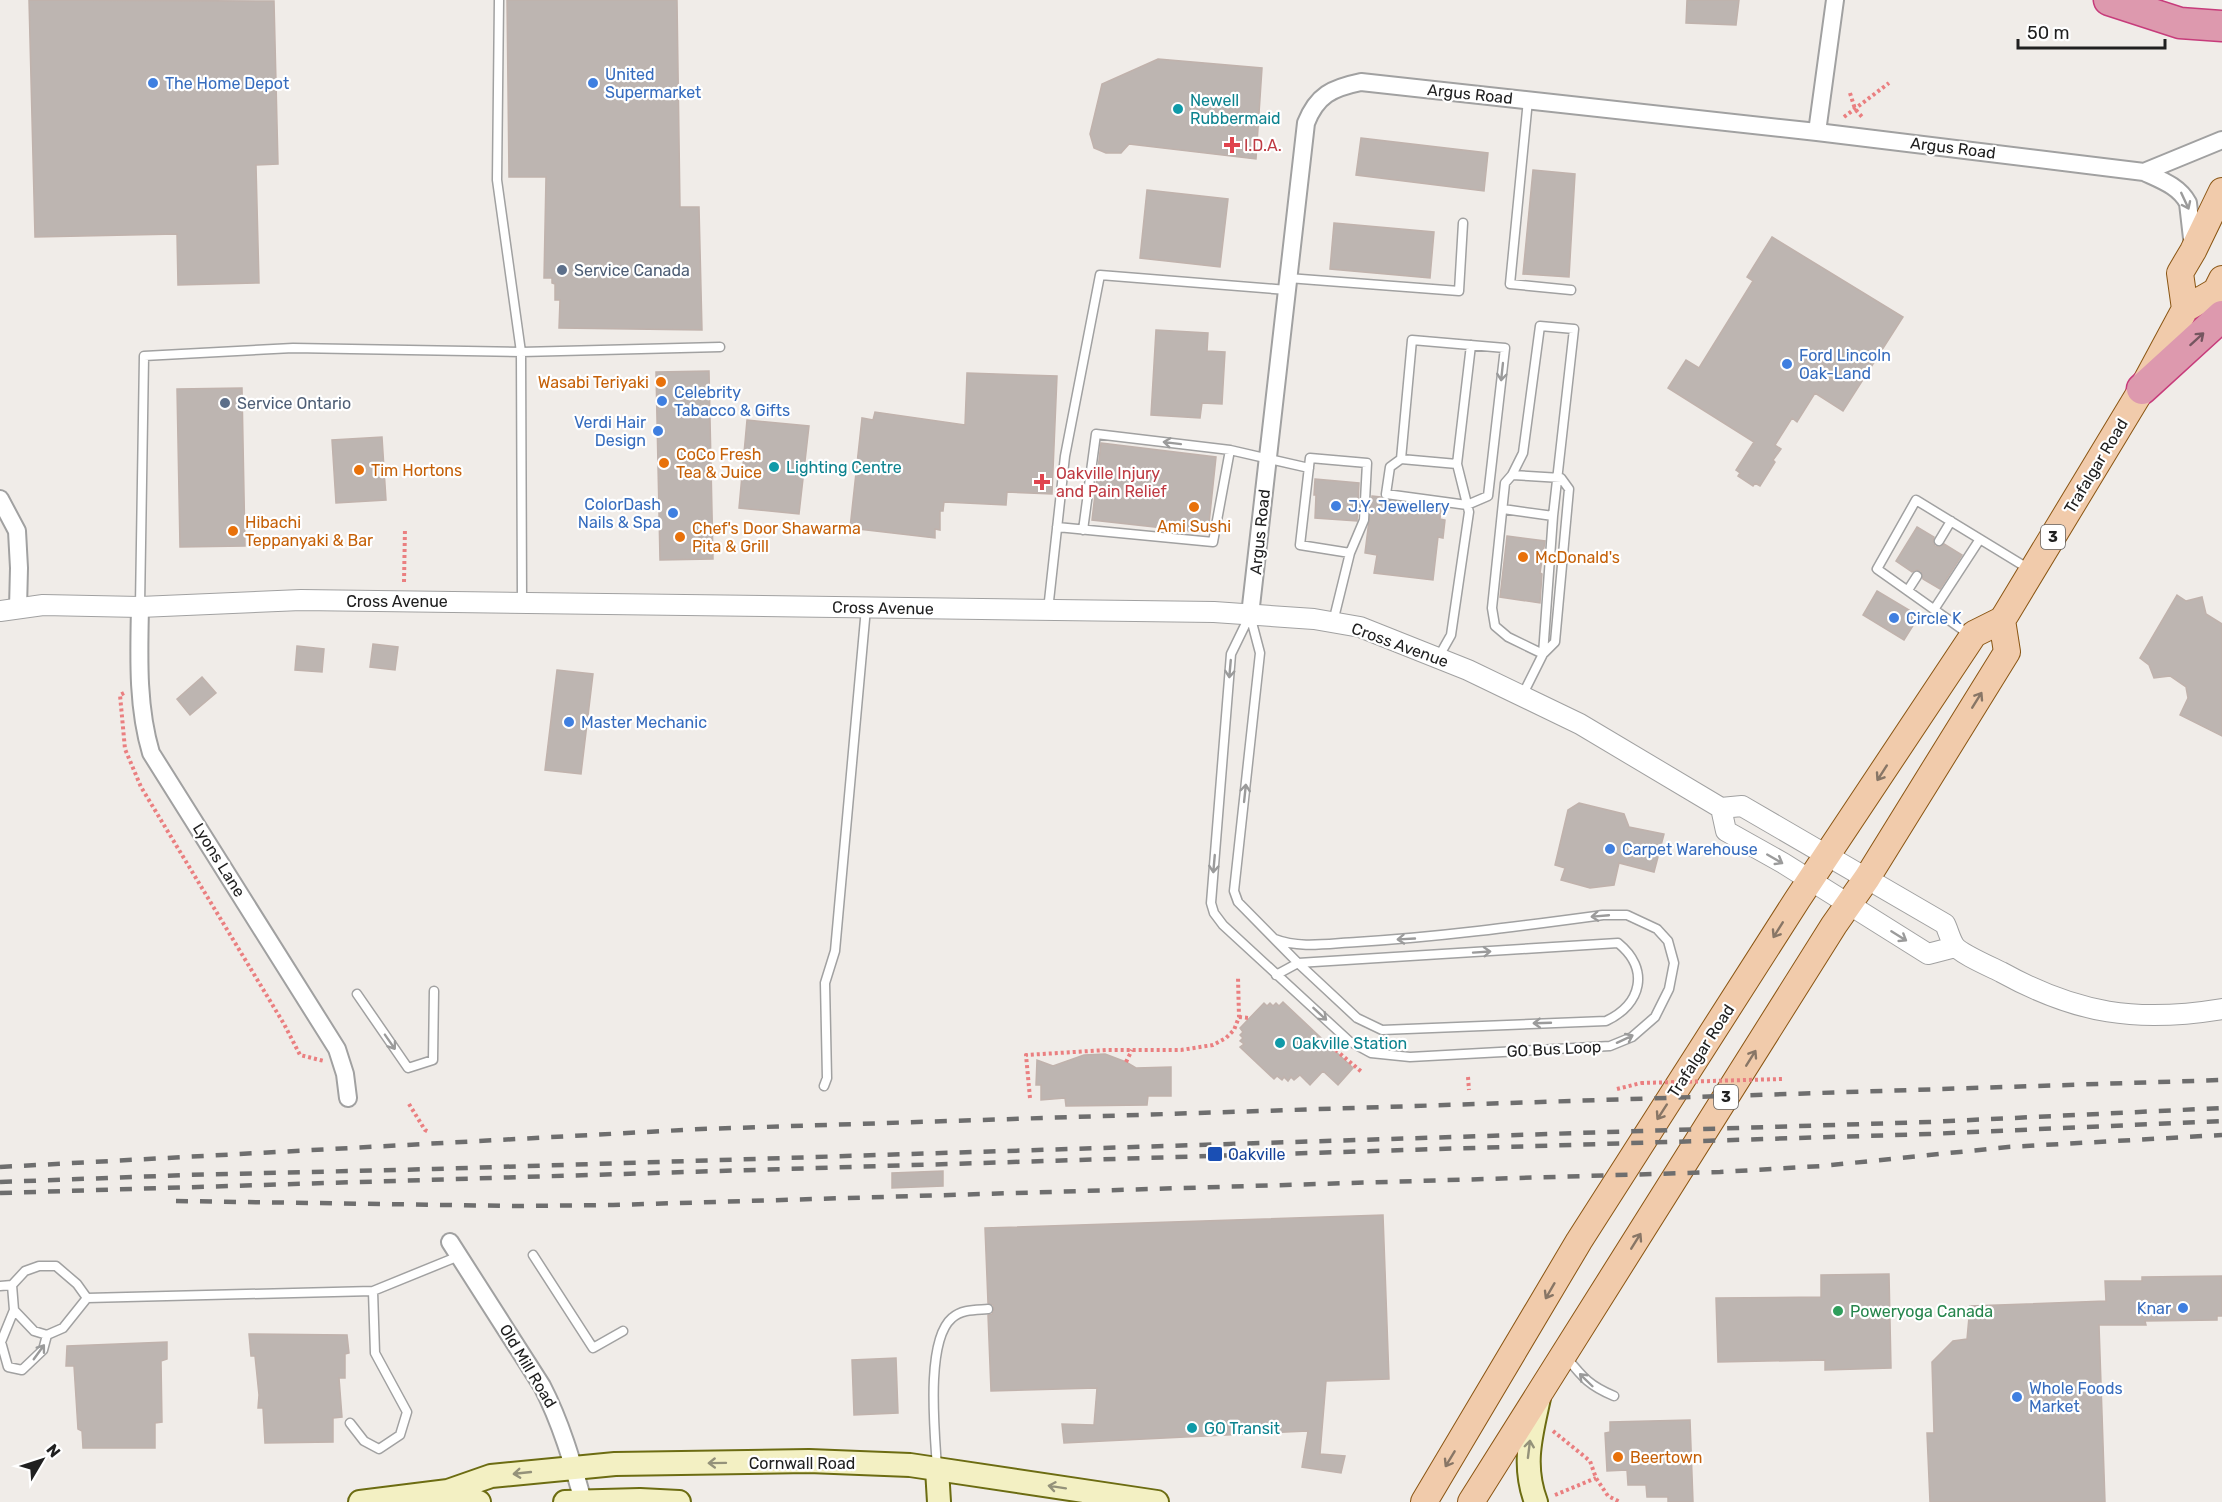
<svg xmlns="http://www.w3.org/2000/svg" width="2222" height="1502" font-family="Rubik,sans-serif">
  <rect width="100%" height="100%" fill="#f0ece8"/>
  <path fill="#bdb5b1" stroke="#c0b2ac" stroke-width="1.5" d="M29,0L274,1L278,164L256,165L259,283L178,285L177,234L35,237Z
    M507,0H677L680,207H699L702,330L559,328L560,300H555V284L552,283V278H544L546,177H509Z
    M1687,0H1739L1736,25L1686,23Z
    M1158,59L1262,68L1256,159L1129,144L1121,153H1106L1094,148L1090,134L1102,84Z
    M1361,138L1488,153L1484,191L1356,175Z
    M1533,170L1575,174L1569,277L1523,274Z
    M1147,190L1228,199L1220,267L1140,258Z
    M1334,223L1434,232L1430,278L1330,269Z
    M1772,237L1903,317L1843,411L1815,393L1797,422L1792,418L1775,445L1781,449L1773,460L1775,462L1760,486L1755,483L1753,486L1738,476L1740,473L1736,470L1754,442L1668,388L1686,360L1699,368L1753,281L1747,277Z
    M1156,330L1208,333L1207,351L1225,352L1222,404L1202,403L1200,418L1151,415Z
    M709,371L713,559L660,560L656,372Z
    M967,373L1057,376L1052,494L1007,492L1006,505L944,502L943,511H940V530L935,529V538L850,528L862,418L873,420L875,412L965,425Z
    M242,388L245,546L180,547L177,389Z
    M747,420L809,426L799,514L739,508Z
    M382,437L386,500L336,503L332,440Z
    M1101,443L1216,457L1208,533L1092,520Z
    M1315,479L1359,483L1357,521L1315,518L1316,495H1314Z
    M1372,496L1381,497L1385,500L1441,508L1440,519L1445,520L1443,538L1438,537L1433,580L1374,573L1377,555L1365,553Z
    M1917,527L1934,537L1933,541L1935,546L1939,547L1944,544L1962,555L1940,589L1923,579L1921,571L1917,570L1912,572L1896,561Z
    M1507,536L1545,541L1540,573L1542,574L1540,603L1500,597Z
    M1877,591L1919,616L1904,640L1863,615Z
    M2177,595L2186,601L2202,597L2206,614L2222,624V736L2180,715L2188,698L2186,687L2170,676L2154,678L2149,665L2140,658Z
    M373,644L398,647L395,670L370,667Z
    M297,646L324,649L322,672L295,670Z
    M557,670L593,674L581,774L545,770Z
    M202,677L216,693L190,715L177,699Z
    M1579,803L1624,814L1629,827L1664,834L1654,872L1619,863L1614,885L1590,888L1561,880L1565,868L1555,865L1568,810Z
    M1283,1002L1353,1068L1338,1085L1323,1071L1310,1085L1300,1075L1294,1080L1291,1077L1288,1081L1284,1077L1282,1080L1277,1076L1274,1079L1240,1047L1244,1044L1240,1041L1243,1038L1240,1035L1243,1032L1240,1028L1264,1003L1267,1006L1270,1003L1273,1006L1276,1003L1279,1006Z
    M1105,1054L1126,1062L1136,1068L1171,1067V1096H1148L1147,1105L1066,1106L1065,1098L1041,1100V1085H1036L1037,1060L1053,1066L1084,1055Z
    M943,1171V1186L892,1188V1173Z
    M1383,1215L1389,1379L1326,1381L1320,1454L1345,1456L1341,1473L1302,1467L1308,1431L1064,1443L1062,1424L1094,1425L1097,1388L991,1391L988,1315L992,1314L994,1309L993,1305L988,1303L985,1228Z
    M1889,1274L1891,1368L1825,1370V1360L1718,1362L1716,1298L1821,1297V1275Z
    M2222,1276V1316H2217V1320L2145,1321L2146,1325H2099L2105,1502H1930L1927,1433H1934L1932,1362L1953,1341L1967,1339L1970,1306L2106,1301L2105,1281H2142V1277Z
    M249,1334L347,1335L349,1353L345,1354V1378H339L342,1417L333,1418V1442L265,1443L263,1408H258L259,1395L255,1356H251Z
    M167,1342V1359L161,1361L162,1422L155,1423V1448H83L82,1431L78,1429L74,1366H66L67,1346Z
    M896,1358L898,1413L854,1415L852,1360Z
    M1690,1420L1693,1502H1668V1497H1647L1646,1485H1628L1627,1470L1607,1471L1605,1433L1610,1432V1422Z"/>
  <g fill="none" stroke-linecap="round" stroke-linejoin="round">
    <g stroke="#a1a1a1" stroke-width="11">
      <path id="service" d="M499,0L497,180L521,352L522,602
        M1528,100L1510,284L1571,290
        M1288,278L1459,291L1463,223
        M1401,459L1390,467L1386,494L1467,505L1488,496L1505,348L1412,340L1401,459L1457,464
        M1512,475L1561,478L1569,489L1555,642L1543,654L1508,637L1495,626L1492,608L1505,483Z
        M1512,475L1523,453L1540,326L1574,329L1553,516
        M1503,509L1553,516L1543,654L1522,696
        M1057,527L1213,542L1230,450
        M1083,530L1096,434L1230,450L1309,468
        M1939,541L1951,521
        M1908,590L1917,576
        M140,606L144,356L293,348L521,352L720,347
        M1935,608L1980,539
        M1048,610L1065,456L1100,275L1287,290
        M1250,615L1231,654L1211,903L1214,913L1223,925L1349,1041L1371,1053L1410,1057L1610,1046L1632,1037L1655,1017L1669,989L1674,963L1668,941L1657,929L1627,915H1603C1521,926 1440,937 1357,942C1331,943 1300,949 1275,939
        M1250,615L1260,653L1234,891L1238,902L1298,963L1357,1018L1382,1030L1606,1021C1642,1004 1650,969 1618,943L1298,963L1276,975
        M1333,622L1350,553L1364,520L1367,463L1310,458L1300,545L1350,553
        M1970,635L1877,569L1916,500L2029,569
        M1438,658L1451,635L1469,512L1457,464L1471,345
        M357,994L408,1068L433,1060L434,991
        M824,1086L827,1078L825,983L835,951L866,608
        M533,1255L593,1348L623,1331
        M39,1266H56L77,1284L87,1298L63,1328L47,1335L34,1331L14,1310L12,1285L25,1271Z
        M0,1286L12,1285
        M87,1298L373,1291L459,1256
        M14,1310L1,1342L8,1367L22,1370L43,1350L47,1335
        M1567,1358C1583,1378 1590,1386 1614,1396
        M350,1423L364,1441L379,1449L400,1435L407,1412L375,1353L373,1291
        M937,1468C935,1434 925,1341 952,1318C962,1309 976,1310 988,1309"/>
    </g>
    <g stroke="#a1a1a1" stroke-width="20">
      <path id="minor" d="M1817,132L1835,0
        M2144,172L2222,140
        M0,499L17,531L19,568L18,608
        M140,607C139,656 137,706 151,753L337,1049L345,1074L348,1098
        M1250,615L1306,123C1317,95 1332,88 1361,82L1817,132L2144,172C2161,180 2179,186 2188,203L2193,247
        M450,1242L542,1386C561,1423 572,1461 583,1501"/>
    </g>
    <g stroke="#a1a1a1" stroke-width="22">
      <path id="tertiary" d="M0,611L43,605L140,607L301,600L1214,612L1314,619L1360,627L1468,670L1580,724L1721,808L1742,806L1945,924C1948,930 1950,939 1954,945C1959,953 1991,967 2001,972C2077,1014 2137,1023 2222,1009
        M1721,808L1726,831L1783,863L1928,954L1955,947"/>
    </g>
    <g stroke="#6c6c12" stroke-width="26">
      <path id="secondary" d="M937,1469L939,1502
        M448,1491L479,1502
        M360,1502L448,1491L491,1476L615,1464L809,1461L910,1465L1157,1502
        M565,1502L640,1500L679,1502
        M1536,1502C1522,1465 1531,1435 1539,1398"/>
    </g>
    <g stroke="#8a5512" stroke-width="28">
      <path id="primary" d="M2185,309L2180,273L2193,251L2222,191
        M1424,1502L1579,1241L1797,900L1974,634L2002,620L2006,614L2142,389L2185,309L2216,291L2222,279
        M1471,1502L1834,925L1867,878L2007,652L2002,620"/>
    </g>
    <g stroke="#c73c7b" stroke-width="33">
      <path id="motorway" d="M2109,0L2180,23L2222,26
        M2142,389L2222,316"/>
    </g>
    <path stroke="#ea7f80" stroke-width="4" stroke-dasharray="3 3" stroke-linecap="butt" d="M1850,93L1855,109L1863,118
      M1844,117L1889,83
      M404,582L405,528
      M124,693L120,695L125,749L141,787L284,1024L300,1055L324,1061
      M1239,1017L1249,1018
      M1331,1046L1363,1073
      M1126,1062L1132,1050
      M1468,1077L1469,1090
      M1617,1089L1641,1083
      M1030,1098L1026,1055L1106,1050H1181L1213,1045L1226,1038L1234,1030L1239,1017L1238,977
      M409,1104L425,1130L429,1132
      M1553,1431L1590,1461L1596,1478L1608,1496L1620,1502
      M1555,1495L1596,1478"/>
    <use href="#service" stroke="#fff" stroke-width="8"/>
    <use href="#minor" stroke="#fff" stroke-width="16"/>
    <use href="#tertiary" stroke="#fff" stroke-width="20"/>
    <use href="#secondary" stroke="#f3f0c3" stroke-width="22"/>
    <use href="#primary" stroke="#f1cbab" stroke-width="26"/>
    <use href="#motorway" stroke="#dd99ae" stroke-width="30"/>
    <path stroke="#6e6e6e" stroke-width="4.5" stroke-dasharray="12 12" stroke-linecap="butt" d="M0,1167L701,1129L2222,1080
      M0,1182L186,1175L434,1169L1929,1122L2222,1108
      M0,1193L1929,1134L2222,1121
      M176,1201L516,1206L613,1205L1720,1172L1822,1166L2008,1147L2222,1135"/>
    <path stroke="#ea7f80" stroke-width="4" stroke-dasharray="3 3" stroke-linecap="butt" d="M1641,1083L1782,1079"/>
  </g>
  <defs><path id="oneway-shaft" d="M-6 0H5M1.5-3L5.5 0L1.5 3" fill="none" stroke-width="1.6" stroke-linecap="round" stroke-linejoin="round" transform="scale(1.5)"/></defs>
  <g stroke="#9b9b9b">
    <use href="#oneway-shaft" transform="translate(2185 201) rotate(65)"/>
    <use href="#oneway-shaft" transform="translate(1502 372) rotate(96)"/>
    <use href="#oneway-shaft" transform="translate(1172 443) rotate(-173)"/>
    <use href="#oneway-shaft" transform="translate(1230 669) rotate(95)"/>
    <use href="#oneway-shaft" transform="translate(1245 793) rotate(-84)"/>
    <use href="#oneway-shaft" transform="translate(1775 859) rotate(30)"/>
    <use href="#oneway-shaft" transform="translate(1214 864) rotate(95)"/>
    <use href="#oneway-shaft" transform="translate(1600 916) rotate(175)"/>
    <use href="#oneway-shaft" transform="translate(1899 936) rotate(32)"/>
    <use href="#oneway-shaft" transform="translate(1406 939) rotate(177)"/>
    <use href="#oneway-shaft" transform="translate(1482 952) rotate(-4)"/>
    <use href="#oneway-shaft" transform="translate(1320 1014) rotate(43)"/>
    <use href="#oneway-shaft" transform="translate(1542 1023) rotate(178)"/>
    <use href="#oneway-shaft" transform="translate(1625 1039) rotate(-25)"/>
    <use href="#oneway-shaft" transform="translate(390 1042) rotate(55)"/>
    <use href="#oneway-shaft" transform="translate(39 1352) rotate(-54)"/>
    <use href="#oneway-shaft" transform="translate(1586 1380) rotate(-136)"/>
  </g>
  <use stroke="#755660" href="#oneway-shaft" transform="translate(2197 339) rotate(-42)"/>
  <g stroke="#887666">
    <use href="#oneway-shaft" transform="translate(1977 700) rotate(-58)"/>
    <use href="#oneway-shaft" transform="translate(1882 773) rotate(123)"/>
    <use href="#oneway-shaft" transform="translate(1778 930) rotate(122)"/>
    <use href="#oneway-shaft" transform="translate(1751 1058) rotate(-58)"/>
    <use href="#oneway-shaft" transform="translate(1662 1112) rotate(123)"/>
    <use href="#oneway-shaft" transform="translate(1636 1241) rotate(-58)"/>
    <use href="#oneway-shaft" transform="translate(1550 1291) rotate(120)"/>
    <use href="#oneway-shaft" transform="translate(1450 1459) rotate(121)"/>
  </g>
  <g stroke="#94927a">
    <use href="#oneway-shaft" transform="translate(1529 1449) rotate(-83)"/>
    <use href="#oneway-shaft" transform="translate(717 1463) rotate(179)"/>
    <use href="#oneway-shaft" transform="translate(522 1473) rotate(174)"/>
    <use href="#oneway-shaft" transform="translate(1057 1487) rotate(-171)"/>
  </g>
  <g fill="#3f7fe0" stroke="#fff" stroke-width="2">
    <circle cx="153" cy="83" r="6"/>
    <circle cx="593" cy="83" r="6"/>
    <circle cx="1787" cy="364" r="6"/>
    <circle cx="662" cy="401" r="6"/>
    <circle cx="658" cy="431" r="6"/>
    <circle cx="1336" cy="506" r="6"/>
    <circle cx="673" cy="513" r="6"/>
    <circle cx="1894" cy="618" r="6"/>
    <circle cx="569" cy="722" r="6"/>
    <circle cx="1610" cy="849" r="6"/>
    <circle cx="2183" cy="1308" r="6"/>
    <circle cx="2017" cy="1397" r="6"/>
  </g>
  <g fill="#0f9aa8" stroke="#fff" stroke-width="2">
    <circle cx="1178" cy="109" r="6"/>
    <circle cx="774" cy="467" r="6"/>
    <circle cx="1280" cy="1043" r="6"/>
    <circle cx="1192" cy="1428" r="6"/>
  </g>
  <g fill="#e0444e" stroke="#fff" stroke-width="2">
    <path d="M1229 136h6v6h6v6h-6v6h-6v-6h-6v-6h6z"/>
    <path d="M1039 473h6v6h6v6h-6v6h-6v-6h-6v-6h6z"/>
  </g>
  <g fill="#5c6f8a" stroke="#fff" stroke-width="2">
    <circle cx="562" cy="270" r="6"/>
    <circle cx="225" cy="403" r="6"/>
  </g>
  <g fill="#e8710a" stroke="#fff" stroke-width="2">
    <circle cx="661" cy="382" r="6"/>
    <circle cx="664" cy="463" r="6"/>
    <circle cx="359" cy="470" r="6"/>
    <circle cx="1194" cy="507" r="6"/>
    <circle cx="233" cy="531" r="6"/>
    <circle cx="680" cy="537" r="6"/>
    <circle cx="1523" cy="557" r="6"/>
    <circle cx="1618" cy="1457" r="6"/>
  </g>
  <rect fill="#1a4fb4" stroke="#fff" stroke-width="2" x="1207" y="1146" width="16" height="16" rx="3"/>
  <circle fill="#2e9e5b" stroke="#fff" stroke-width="2" cx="1838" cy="1311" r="6"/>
  <g text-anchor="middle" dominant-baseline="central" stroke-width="4.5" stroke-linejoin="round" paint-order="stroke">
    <g fill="#fff" stroke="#636363" stroke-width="1.5">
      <rect x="2041" y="525" width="24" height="24" rx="4.5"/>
      <rect x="1714" y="1085" width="24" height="24" rx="4.5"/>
    </g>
    <g font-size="15" font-weight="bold" fill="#202020">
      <text x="2053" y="537">3</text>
      <text x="1726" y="1097">3</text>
    </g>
    <g font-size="16" fill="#366cbe" stroke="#fff" text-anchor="start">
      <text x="605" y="74">United<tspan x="605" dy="18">Supermarket</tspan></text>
      <text x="165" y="83">The Home Depot</text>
      <text x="1799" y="355">Ford Lincoln<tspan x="1799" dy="18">Oak-Land</tspan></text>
      <text x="674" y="392">Celebrity<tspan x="674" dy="18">Tabacco &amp; Gifts</tspan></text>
      <text x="646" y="422" text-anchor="end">Verdi Hair<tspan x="646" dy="18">Design</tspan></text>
      <text x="661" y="504" text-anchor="end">ColorDash<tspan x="661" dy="18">Nails &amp; Spa</tspan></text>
      <text x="1348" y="506">J.Y. Jewellery</text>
      <text x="1906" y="618">Circle K</text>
      <text x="581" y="722">Master Mechanic</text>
      <text x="1622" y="849">Carpet Warehouse</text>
      <text x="2171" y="1308" text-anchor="end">Knar</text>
      <text x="2029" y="1388">Whole Foods<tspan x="2029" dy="18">Market</tspan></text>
    </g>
    <g font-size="16" fill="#202020" stroke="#fff">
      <text transform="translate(1470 94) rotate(6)">Argus Road</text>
      <text transform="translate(1953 148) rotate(7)">Argus Road</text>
      <text transform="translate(2096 466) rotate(-59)">Trafalgar Road</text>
      <text transform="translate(1260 532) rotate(-84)">Argus Road</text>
      <text x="397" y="601">Cross Avenue</text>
      <text transform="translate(883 608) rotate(1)">Cross Avenue</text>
      <text transform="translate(1400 645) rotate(20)">Cross Avenue</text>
      <text transform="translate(219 860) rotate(58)">Lyons Lane</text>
      <text transform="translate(1554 1049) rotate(-3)">GO Bus Loop</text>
      <text transform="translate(1701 1051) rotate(-57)">Trafalgar Road</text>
      <text transform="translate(528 1366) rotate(59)">Old Mill Road</text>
      <text x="802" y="1463">Cornwall Road</text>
    </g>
    <g font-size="16" fill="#0d838f" stroke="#fff" text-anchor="start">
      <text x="1190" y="100">Newell<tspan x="1190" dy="18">Rubbermaid</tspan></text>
      <text x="786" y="467">Lighting Centre</text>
      <text x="1292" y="1043">Oakville Station</text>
      <text x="1204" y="1428">GO Transit</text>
    </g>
    <g font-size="16" fill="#be3a42" stroke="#fff" text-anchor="start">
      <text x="1244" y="145">I.D.A.</text>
      <text x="1056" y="473">Oakville Injury<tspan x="1056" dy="18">and Pain Relief</tspan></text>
    </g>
    <g font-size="16" fill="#4e5e75" stroke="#fff" text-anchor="start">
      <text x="574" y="270">Service Canada</text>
      <text x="237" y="403">Service Ontario</text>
    </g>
    <g font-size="16" fill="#c56008" stroke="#fff" text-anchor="start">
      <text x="649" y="382" text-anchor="end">Wasabi Teriyaki</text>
      <text x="676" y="454">CoCo Fresh<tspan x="676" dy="18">Tea &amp; Juice</tspan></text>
      <text x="371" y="470">Tim Hortons</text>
      <text x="245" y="522">Hibachi<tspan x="245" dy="18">Teppanyaki &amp; Bar</tspan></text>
      <text x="1194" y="526" text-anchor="middle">Ami Sushi</text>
      <text x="692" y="528">Chef's Door Shawarma<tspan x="692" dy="18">Pita &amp; Grill</tspan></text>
      <text x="1535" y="557">McDonald's</text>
      <text x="1630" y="1457">Beertown</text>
    </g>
    <g font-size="16" fill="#164399" stroke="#fff" text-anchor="start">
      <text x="1228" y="1154">Oakville</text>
    </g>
    <g font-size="16" fill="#27864d" stroke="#fff" text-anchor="start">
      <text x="1850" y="1311">Poweryoga Canada</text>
    </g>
  </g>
  <g transform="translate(42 1460) rotate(51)" stroke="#ffffff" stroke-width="4.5" paint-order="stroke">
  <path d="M0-4.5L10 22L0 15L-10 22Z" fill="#202020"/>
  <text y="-9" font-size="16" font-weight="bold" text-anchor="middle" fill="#202020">N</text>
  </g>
  <path d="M2018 39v9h147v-9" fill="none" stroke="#202020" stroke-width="3"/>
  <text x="2027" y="39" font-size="18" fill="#202020" stroke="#ffffff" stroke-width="4.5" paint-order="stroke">50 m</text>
</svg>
